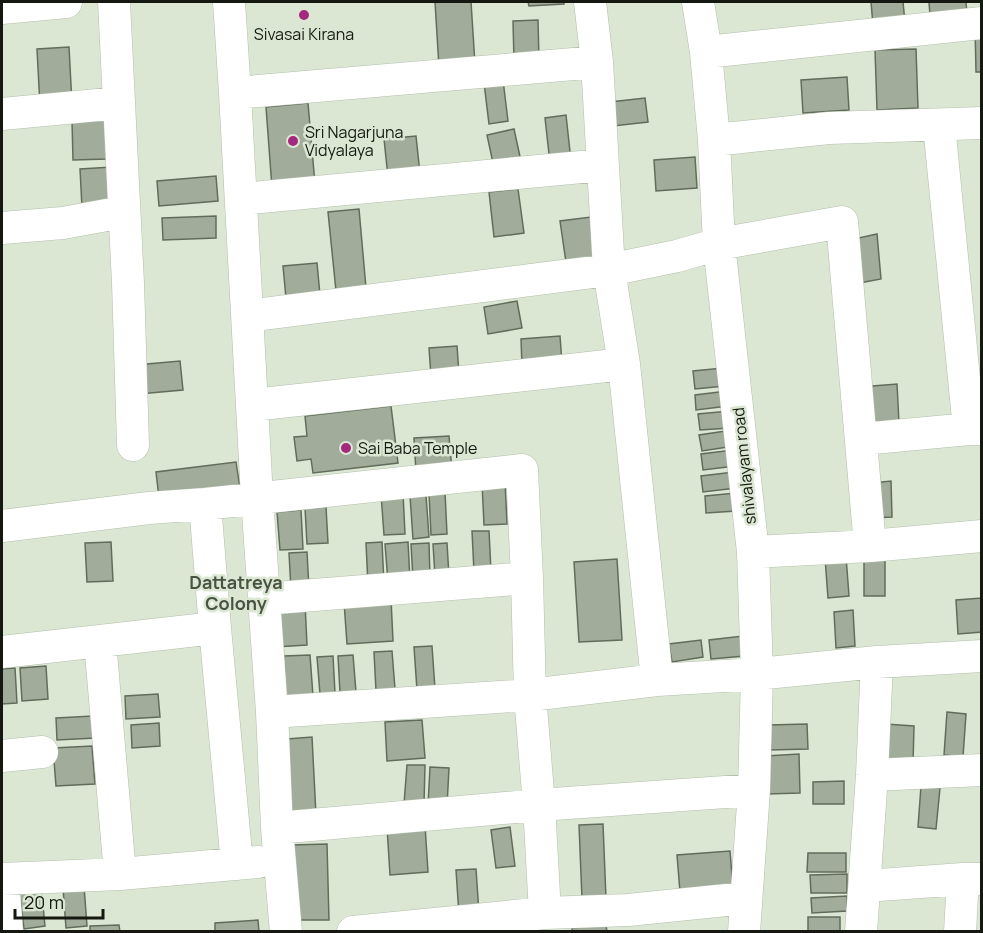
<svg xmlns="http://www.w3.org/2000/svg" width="983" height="933" font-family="Manrope,sans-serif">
  <rect width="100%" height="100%" fill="#dbe7d3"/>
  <path fill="#a1ad9a" stroke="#626c5b" stroke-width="1.5" d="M435,2H471L475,64L439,67Z
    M528,2H564V4L529,6Z
    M871,2H903L905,22L873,25Z
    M929,2H966L967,14L930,16Z
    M538,20L539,60L514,61L513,21Z
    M975,27H982V72H976Z
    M69,47L72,104L40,106L37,49Z
    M916,49L918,108L877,110L875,50Z
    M847,77L849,110L803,113L801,80Z
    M503,80L508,121L489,124L484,83Z
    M645,98L648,122L613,126L610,102Z
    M308,103L315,184L272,188L266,107Z
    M566,115L571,161L550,163L545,118Z
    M106,120L107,159L73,160L72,121Z
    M514,129L522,166L495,172L487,135Z
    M416,136L420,174L388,177L384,139Z
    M695,157L697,188L656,191L654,160Z
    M112,167L114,206L82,208L80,169Z
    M216,176L218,201L159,206L157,181Z
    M518,189L524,233L494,237L489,192Z
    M359,209L366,288L336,291L328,212Z
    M216,216V238L163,240L162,218Z
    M591,217L598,264L567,269L560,221Z
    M877,234L881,279L859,283L854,239Z
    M317,263L320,295L286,298L283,266Z
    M517,301L522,328L488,334L484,307Z
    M560,336L562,363L522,366L521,339Z
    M457,346L459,374L431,376L429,348Z
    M180,361L183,390L139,394L136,365Z
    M723,368L725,386L695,389L693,371Z
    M897,384L899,423L863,425L860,387Z
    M727,391L728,406L696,410L695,395Z
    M391,406L398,463L313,473L311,459L297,461L294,437L307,436L305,416Z
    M729,411L730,428L700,430L698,414Z
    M732,430L734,446L702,451L699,435Z
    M449,436L452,470L416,472L414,438Z
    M733,450L735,466L703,470L701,454Z
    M236,462L240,488L159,498L156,472Z
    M734,472L736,488L703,492L701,476Z
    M505,481L507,524L484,525L482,483Z
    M891,481L892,517L873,518L872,483Z
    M445,492L447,534L431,535L429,493Z
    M403,493L405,534L384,535L381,494Z
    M736,493V511L706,513L705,496Z
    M426,495L429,537L413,539L410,496Z
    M326,507L328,543L307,544L305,508Z
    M301,510L303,549L280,550L277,512Z
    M472,531H489L491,571L474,572Z
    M111,542L113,581L87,582L85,543Z
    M382,542L384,584L368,585L366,543Z
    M408,542L410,580L388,582L385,544Z
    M429,543L430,578L413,579L411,544Z
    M447,543L449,576H435L433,544Z
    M307,552L309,589L291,590L289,553Z
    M846,556L849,596L828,598L825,558Z
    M864,557H885V596H864Z
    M617,559L622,640L579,642L574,562Z
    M982,598V632L958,634L956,600Z
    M391,599L393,641L347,644L344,602Z
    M305,603L307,645L275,647L272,605Z
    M853,610L855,646L836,648L834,612Z
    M743,636L745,656L711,659L709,640Z
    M701,640L703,657L672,662L669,644Z
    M432,646L435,689L417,690L414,647Z
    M392,651L395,689L376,691L374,652Z
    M310,655L313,696L286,697L284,656Z
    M353,655L356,692L340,693L338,656Z
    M333,656L335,693L320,694L317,657Z
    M46,666L48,699L22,701L20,668Z
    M15,668L17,703L2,704V669Z
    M158,694L160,717L126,719L125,696Z
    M947,712L966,714L963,757L944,755Z
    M93,716L95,738L57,740L56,718Z
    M422,720L425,758L387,761L385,722Z
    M159,723L160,746L132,748L131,725Z
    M807,724L808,749L769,750V725Z
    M885,724L914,726L913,765L883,764Z
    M312,737L316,815L292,816L287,739Z
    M92,746L95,784L56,786L53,748Z
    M799,754L800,793L767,794L766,756Z
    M407,765H425L424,805L404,804Z
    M430,767L449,768L447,806L428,805Z
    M844,781V804H813V782Z
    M921,786L940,788L936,829L918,827Z
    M603,824L606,899H582L579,825Z
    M425,825L428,872L390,875L387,827Z
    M510,827L515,866L496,868L491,830Z
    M327,844L329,920H294L292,845Z
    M730,851L733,889L680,892L677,855Z
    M808,853H846V872H807Z
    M476,869L479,913L459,915L456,870Z
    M847,874V893H811L810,875Z
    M41,885L45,926L24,929L19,888Z
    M84,886L87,926L66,928L63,888Z
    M847,896V911L812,913L811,898Z
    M808,917H840V932H808Z
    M258,920L259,932H215V923Z
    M119,925L120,932H90V926Z
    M606,925L607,932H572V928Z"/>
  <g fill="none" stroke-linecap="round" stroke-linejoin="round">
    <g stroke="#b3beab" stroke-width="33">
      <path id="minor" d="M114,2L128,283L133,445
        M229,2L235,93L257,498L272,712L277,828L286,932
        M590,2L597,62L609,270L624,364L657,680
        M698,2L706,52L714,140L719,244L753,552L757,674L754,790L744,932
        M2,8L66,2
        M706,52L982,23
        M235,93L597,62
        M2,114L119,103
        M939,125L969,429H982
        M714,140L829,128L982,123
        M241,199L603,165
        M2,228L63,223L123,212
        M248,316L609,270L677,256L719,244L842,222L870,546
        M252,405L624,364
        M862,439L969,429
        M205,504L215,628
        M2,526L149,508L205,504L522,470L527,578L264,599
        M753,552L870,546L982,536
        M527,578L530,695L539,805L545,913
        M100,641L215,628L237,864
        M2,652L100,641L120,874
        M272,712L530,695L657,680L757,674L877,662L982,656
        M2,756L42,752
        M872,775L982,770
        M277,828L539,805L754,790
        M2,879L120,874L258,862
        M3,879L7,932
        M865,886L963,879H982
        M353,932L545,913L628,910L746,898
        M861,932L872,775L877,662
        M960,932L963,879"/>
    </g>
    <use href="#minor" stroke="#fff" stroke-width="32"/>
  </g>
  <g fill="#a3297e" stroke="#dbe7d3" stroke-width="2">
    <circle cx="304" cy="15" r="6"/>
    <circle cx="293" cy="141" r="6"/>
    <circle cx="346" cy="448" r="6"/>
  </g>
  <g text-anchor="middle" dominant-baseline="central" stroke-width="5" stroke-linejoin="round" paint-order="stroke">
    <g font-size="16" fill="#141811" stroke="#dbe7d3" text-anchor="start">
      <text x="304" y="34" text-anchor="middle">Sivasai Kirana</text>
      <text x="305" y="132">Sri Nagarjuna<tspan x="305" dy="18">Vidyalaya</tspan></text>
      <text x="358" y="448">Sai Baba Temple</text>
    </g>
    <g font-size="16" fill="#141811" stroke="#dbe7d3">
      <text transform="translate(744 466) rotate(-96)">shivalayam road</text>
    </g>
    <g font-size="18" font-weight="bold" fill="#495342" stroke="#dbe7d3">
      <text x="236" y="582">Dattatreya<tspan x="236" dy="21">Colony</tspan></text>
    </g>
  </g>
  <rect width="983" height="933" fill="none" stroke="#141811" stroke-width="6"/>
  <path d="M15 909v9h88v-9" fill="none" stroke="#141811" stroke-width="3"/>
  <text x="24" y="909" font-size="18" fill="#141811" stroke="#dbe7d3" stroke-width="4.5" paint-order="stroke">20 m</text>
</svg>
